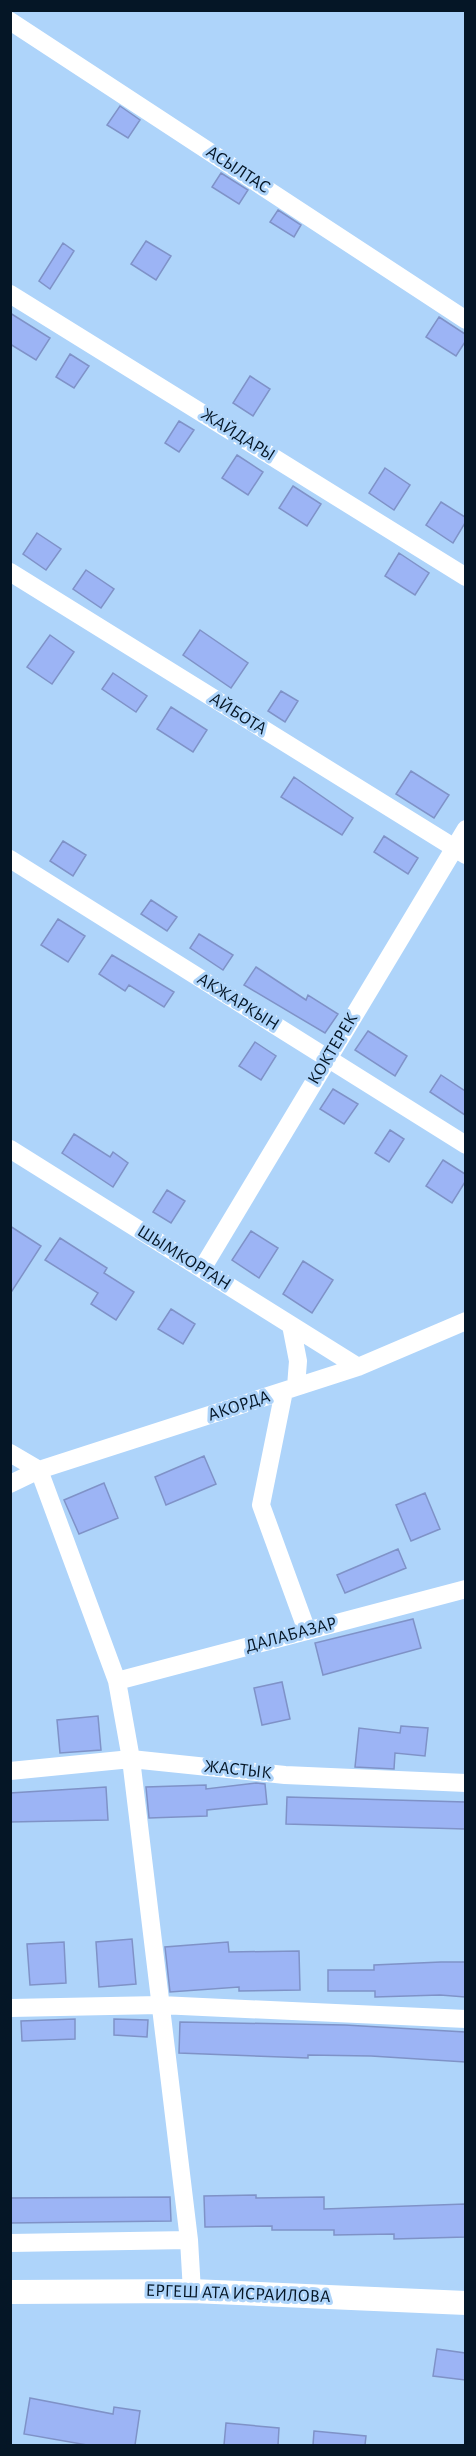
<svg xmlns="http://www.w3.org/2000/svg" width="476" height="2456" font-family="'Alegreya Sans',sans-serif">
  <rect width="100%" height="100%" fill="#aed4fa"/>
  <path fill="#9cb4f5" stroke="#7f92c7" stroke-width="1.5" d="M120,106L140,120L128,138L107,125Z
    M221,173L248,190L239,204L212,187Z
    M278,210L301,225L294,237L270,222Z
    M146,241L171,256L156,280L131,264Z
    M63,243L74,251L50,289L39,281Z
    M10,313L50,338L36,360L10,344Z
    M439,317L465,334V342L456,356L426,337Z
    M70,354L89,366L74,388L56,377Z
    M250,376L270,389L253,416L233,403Z
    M179,421L194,430L179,452L165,443Z
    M237,455L263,472L248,495L222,478Z
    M385,468L410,485L394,510L369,493Z
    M293,486L321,504L307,526L279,508Z
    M441,502L465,517V523L453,543L426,525Z
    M37,533L61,549L46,570L23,554Z
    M399,553L429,573L415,595L385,576Z
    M86,570L114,589L101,608L73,589Z
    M200,630L248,663L231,688L183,655Z
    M50,635L74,652L52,684L27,667Z
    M113,673L147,696L136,712L102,689Z
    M281,691L298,701L285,722L268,711Z
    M171,707L207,730L193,752L157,729Z
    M411,771L449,795L434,818L396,794Z
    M294,777L353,818L342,835L281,797Z
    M384,836L418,858L408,874L374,852Z
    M63,841L86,855L73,876L50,861Z
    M151,900L177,917L167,931L141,914Z
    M58,919L85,936L68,962L41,945Z
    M199,934L233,955L223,970L190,948Z
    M112,955L174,992L164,1007L129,985L125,991L99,974Z
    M256,967L306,1000L308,995L338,1014L325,1033L244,985Z
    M368,1031L407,1056L395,1076L355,1050Z
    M255,1042L276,1056L261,1080L239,1066Z
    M441,1075L465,1091V1115L430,1092Z
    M333,1089L358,1104L344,1124L320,1109Z
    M390,1130L404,1139L389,1162L375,1153Z
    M74,1134L110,1157L113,1152L128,1163L113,1187L62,1153Z
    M443,1160L465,1174V1182L452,1203L426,1186Z
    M167,1190L185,1201L171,1223L153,1212Z
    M10,1226L41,1246L10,1294Z
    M251,1231L278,1248L259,1278L232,1260Z
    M60,1238L107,1268L104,1273L134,1292L116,1320L91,1304L98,1293L45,1260Z
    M303,1261L333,1280L312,1313L283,1294Z
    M171,1309L195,1324L183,1344L158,1329Z
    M204,1456L216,1484L166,1505L155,1477Z
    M104,1483L118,1518L79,1534L64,1500Z
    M425,1493L440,1529L411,1541L396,1505Z
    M398,1549L406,1568L345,1593L337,1575Z
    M413,1619L421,1648L323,1675L315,1643Z
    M282,1682L290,1719L262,1725L254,1688Z
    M98,1716L101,1750L60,1753L57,1720Z
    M401,1726L428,1728L425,1756L395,1753L394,1769L355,1767L359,1728L400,1733Z
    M256,1783L265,1784L267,1804L207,1810V1816L149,1818L146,1787L206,1785V1789Z
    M106,1787L108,1820L10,1822V1793Z
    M287,1797L465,1802V1829L286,1824Z
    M132,1939L136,1984L99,1987L96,1942Z
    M64,1942L66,1983L30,1985L27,1944Z
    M228,1942L229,1952L299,1951L300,1990L239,1991V1987L170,1992L165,1947Z
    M441,1962H465V1997L440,1995L375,1997V1991H328V1970H374V1965Z
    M75,2019V2039L22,2041L21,2021Z
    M114,2019L148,2020L147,2037L114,2035Z
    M180,2022L345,2025L465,2032V2062L371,2056L308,2055V2058L179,2053Z
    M256,2195V2198L324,2197V2209L465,2204V2237L394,2239V2234L334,2235V2230H272V2226L205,2227L204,2196Z
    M170,2197L171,2221L10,2223V2198Z
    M437,2349L465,2353V2380L433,2376Z
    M30,2398L113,2414L114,2407L140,2411L135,2445H87L24,2434Z
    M226,2423L279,2428L278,2445H224Z
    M314,2431L366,2436L365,2445H313Z"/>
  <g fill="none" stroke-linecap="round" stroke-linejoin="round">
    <path stroke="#fff" stroke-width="18" d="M10,21L466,320
      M10,294L466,577
      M10,572L466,855
      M10,859L466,1145
      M10,1149L358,1367
      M202,1269L466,829
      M291,1325L298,1361L296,1387
      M284,1391L261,1505L307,1631
      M10,1453L39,1470L117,1681L131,1759L189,2240L192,2291
      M10,1484L39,1470L358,1367L466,1321
      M117,1681L466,1589
      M10,1771L131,1759L285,1775L466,1783
      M10,2008L160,2005L466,2019
      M10,2243L189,2240"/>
    <path stroke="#fff" stroke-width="24" d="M10,2292L192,2291L466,2303"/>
  </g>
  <g text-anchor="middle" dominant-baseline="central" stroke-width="6" stroke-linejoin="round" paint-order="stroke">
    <g font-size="18" fill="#051626" stroke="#aed4fa">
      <text transform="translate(238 170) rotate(33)">АСЫЛТАС</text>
      <text transform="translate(238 435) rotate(32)">ЖАЙДАРЫ</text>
      <text transform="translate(238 714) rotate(32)">АЙБОТА</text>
      <text transform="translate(238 1002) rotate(32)">АКЖАРКЫН</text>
      <text transform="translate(333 1049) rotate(-59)">КОКТЕРЕК</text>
      <text transform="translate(184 1258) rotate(32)">ШЫМКОРГАН</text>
      <text transform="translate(239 1406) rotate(-18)">АКОРДА</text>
      <text transform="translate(291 1635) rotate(-15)">ДАЛАБАЗАР</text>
      <text transform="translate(238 1770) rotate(6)">ЖАСТЫК</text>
      <text transform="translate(238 2294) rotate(2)">ЕРГЕШ АТА ИСРАИЛОВА</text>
    </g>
  </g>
  <rect width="476" height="2456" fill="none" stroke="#051626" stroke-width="24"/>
</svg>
